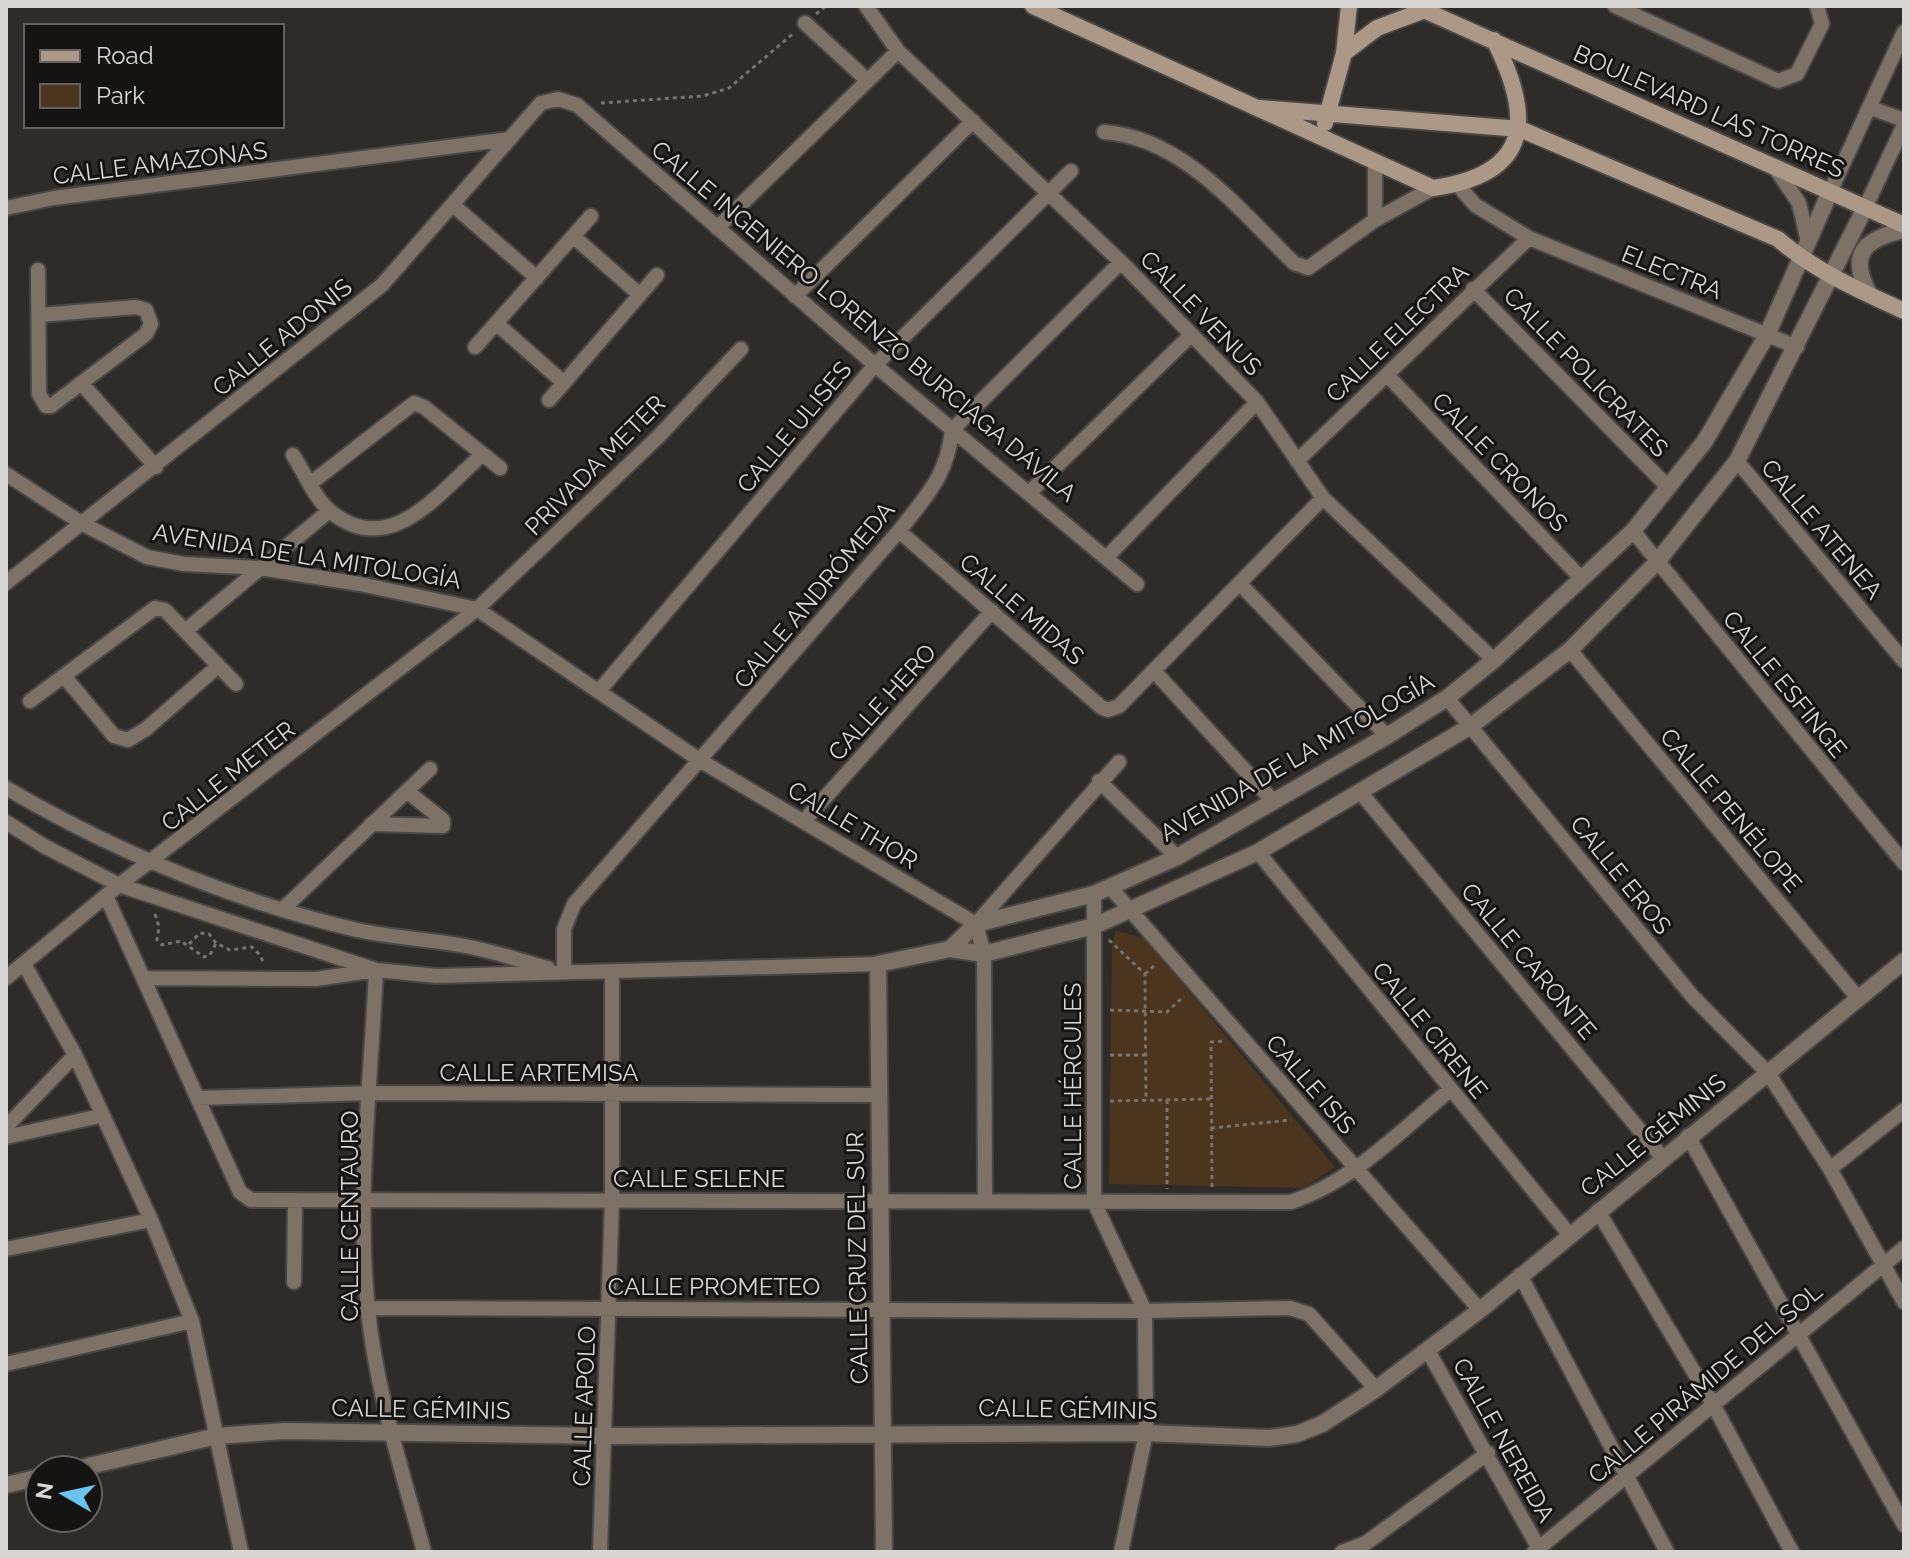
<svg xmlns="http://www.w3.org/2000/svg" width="1910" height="1558" font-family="Raleway,sans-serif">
  <rect width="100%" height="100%" fill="#2f2b28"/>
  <path fill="#4b351f" d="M1116,931L1144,938L1335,1167L1303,1188L1109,1184L1112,944Z"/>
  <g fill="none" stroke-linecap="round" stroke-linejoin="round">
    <g stroke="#4a4744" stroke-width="18">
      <path id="minor" d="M866,6L898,51L1121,262L1257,402L1323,498L1494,660
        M1615,6L1778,81L1797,74L1822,24L1817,6
        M805,23L866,79
        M1871,108L1904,120
        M1104,132C1184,138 1239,210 1294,263L1308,268L1375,220L1433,188
        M1776,169L1799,203L1808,242
        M1458,185L1475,205L1529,238L1797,347
        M1830,192L1904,32
        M454,206L537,278
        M6,208L54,198L510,139
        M1865,208L1904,125
        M1375,220V161
        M717,228L898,51
        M574,237L639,294
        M38,270L39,394L46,406H51L146,334L151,324L146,310L136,307L40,315
        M1473,289L1668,487
        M795,296L973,121
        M497,324L564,383
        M475,347L591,216
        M1387,375L1582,579
        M81,383L156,467
        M549,400L657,275
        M293,455C304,472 315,499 331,512C391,560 439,492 482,455
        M1297,461L1529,238
        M1737,461L1904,661
        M6,474L83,524L147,557L184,564L260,568L360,584L477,609L701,761L976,924L984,954L985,1201
        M311,483L414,403L424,407L500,468
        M1030,492L1190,336
        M899,531L1101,707L1108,710L1119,706L1323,498
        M1633,531L1904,863
        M1106,558L1257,402
        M6,583L382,285L541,103L558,99L577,105L875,365L1137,584
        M1241,585L1387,736
        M185,631L329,511
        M1570,650L1858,998
        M1155,672L1273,801
        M64,676L114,736L128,740L146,729L217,667
        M599,691L875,365L1071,171
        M1447,698L1693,997L1768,1073L1830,1169L1904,1302
        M30,701L155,608L165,610L236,684
        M1099,781L1177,857
        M6,788C114,851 234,901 357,930C393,938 429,939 465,946C493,951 521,961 548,968
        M1361,793L1662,1157
        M804,821L992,611
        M6,822L44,846L119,885L376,970L437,976L878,964
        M371,824L443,826V820L408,792
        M1258,852L1569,1234
        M1110,887L1480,1310
        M1094,894V1202L1145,1311L1146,1433L1121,1552
        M106,896L240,1192L251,1200L1291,1202C1353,1182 1401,1130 1450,1090
        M282,910L430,769
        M976,924L1119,762
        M24,964L75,1055L151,1220L192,1321L241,1552
        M564,972V929L574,904L899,531C927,495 947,476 952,430L1121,262
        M6,978L119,885L477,609L658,437L741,349
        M145,978L316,979L376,970C371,1082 356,1199 368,1310C376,1391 403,1473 424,1552
        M199,1098L370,1093L879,1095
        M6,1127L75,1055
        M1688,1136L1904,1525
        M6,1137L100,1116
        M1830,1169L1904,1110
        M1598,1211L1713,1404L1792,1552
        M6,1249L151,1220
        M1520,1275L1667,1552
        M294,1282L295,1200
        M367,1308L1145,1311L1290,1308L1309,1314L1376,1389
        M1427,1349L1541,1552
        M6,1364L192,1321
        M600,1552L612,1200V973
        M1342,1552L1366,1543L1488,1453
        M1534,1552L1904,1248"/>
    </g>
    <g stroke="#4a4744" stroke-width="20">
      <path id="tertiary" d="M1869,294C1848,254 1864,239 1904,230
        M950,949L976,924L1094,894L1177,857L1387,736L1447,698L1494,660L1633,531L1705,441L1767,335L1830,192
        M72,1470L217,1436L285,1431L606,1436L1146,1433L1269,1438L1297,1434L1322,1424L1376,1389L1480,1310L1904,961
        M6,1485L40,1477
        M884,1552L878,964L950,949L984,954L1094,926L1258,852L1471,726L1570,650L1657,562L1737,461L1865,208"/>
    </g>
    <g stroke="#4a4744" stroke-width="20">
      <path id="secondary" d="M1033,6L1433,188C1533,174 1533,117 1494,40
        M1415,6L1904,225
        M1344,53L1377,28L1425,10
        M1259,108L1520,129L1778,239C1815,271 1859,290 1904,311
        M1325,123L1344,53L1349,6"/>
    </g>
    <path stroke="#767370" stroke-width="3" stroke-dasharray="4 4" stroke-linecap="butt" d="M816,14L826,6
      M601,103L703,96L729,88L795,32
      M155,914L159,927L157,940L162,945L181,941L204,957L210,955L216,943
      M1109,940L1145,974L1146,1101
      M189,944L200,933L209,934L216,943L230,950L252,947L261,956L263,963
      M1145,974L1157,963
      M1110,1010L1167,1012L1184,996
      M1110,1055H1145
      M1167,1100V1189
      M1110,1101L1211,1099
      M1211,1128L1291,1120
      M1212,1187L1211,1042L1226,1041"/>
    <use href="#minor" stroke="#7e7166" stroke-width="14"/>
    <use href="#tertiary" stroke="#7e7166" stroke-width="16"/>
    <use href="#secondary" stroke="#ac9886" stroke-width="16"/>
  </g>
  <g text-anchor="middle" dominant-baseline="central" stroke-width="6" stroke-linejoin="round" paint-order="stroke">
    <g font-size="24" fill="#d9d7d4" stroke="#161412">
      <text transform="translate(1709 111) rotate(24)">BOULEVARD LAS TORRES</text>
      <text transform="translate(160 163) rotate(-7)">CALLE AMAZONAS</text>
      <text transform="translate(1672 272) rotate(22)">ELECTRA</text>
      <text transform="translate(1201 313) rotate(46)">CALLE VENUS</text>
      <text transform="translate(864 321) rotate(40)">CALLE INGENIERO LORENZO BURCIAGA DÁVILA</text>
      <text transform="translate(1397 333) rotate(-44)">CALLE ELECTRA</text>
      <text transform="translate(282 337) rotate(-39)">CALLE ADONIS</text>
      <text transform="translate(1586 372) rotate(46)">CALLE POLICRATES</text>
      <text transform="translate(794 427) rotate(-50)">CALLE ULISES</text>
      <text transform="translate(1500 462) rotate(46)">CALLE CRONOS</text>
      <text transform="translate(595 465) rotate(-45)">PRIVADA METER</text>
      <text transform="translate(1822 529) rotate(50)">CALLE ATENEA</text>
      <text transform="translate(307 556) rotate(9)">AVENIDA DE LA MITOLOGÍA</text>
      <text transform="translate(814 595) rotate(-50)">CALLE ANDRÓMEDA</text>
      <text transform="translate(1022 609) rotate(41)">CALLE MIDAS</text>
      <text transform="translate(1785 684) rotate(51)">CALLE ESFINGE</text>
      <text transform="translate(882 702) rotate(-48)">CALLE HERO</text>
      <text transform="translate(1297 757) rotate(-30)">AVENIDA DE LA MITOLOGÍA</text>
      <text transform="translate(228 776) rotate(-38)">CALLE METER</text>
      <text transform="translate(1731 810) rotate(50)">CALLE PENÉLOPE</text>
      <text transform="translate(853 825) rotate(31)">CALLE THOR</text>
      <text transform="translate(1621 875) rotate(51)">CALLE EROS</text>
      <text transform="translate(1529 961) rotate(50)">CALLE CARONTE</text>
      <text transform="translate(1430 1030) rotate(51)">CALLE CIRENE</text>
      <text x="539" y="1072">CALLE ARTEMISA</text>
      <text transform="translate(1311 1084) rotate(49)">CALLE ISIS</text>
      <text transform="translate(1072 1086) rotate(-90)">CALLE HÉRCULES</text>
      <text transform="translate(1653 1135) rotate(-39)">CALLE GÉMINIS</text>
      <text x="699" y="1178">CALLE SELENE</text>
      <text transform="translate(349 1216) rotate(-90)">CALLE CENTAURO</text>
      <text transform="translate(857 1258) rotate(-91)">CALLE CRUZ DEL SUR</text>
      <text x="714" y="1286">CALLE PROMETEO</text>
      <text transform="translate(1705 1383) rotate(-40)">CALLE PIRÁMIDE DEL SOL</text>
      <text transform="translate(584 1406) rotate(-88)">CALLE APOLO</text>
      <text transform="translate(421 1409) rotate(1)">CALLE GÉMINIS</text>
      <text transform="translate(1068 1409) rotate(1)">CALLE GÉMINIS</text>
      <text transform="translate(1504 1440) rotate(61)">CALLE NEREIDA</text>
    </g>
  </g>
  <rect width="1910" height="1558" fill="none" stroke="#d9d7d4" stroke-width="16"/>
  <rect x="24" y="24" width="260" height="104" fill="#161412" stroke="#646260" stroke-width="2"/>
  <rect x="40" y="50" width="40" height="12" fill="#ac9886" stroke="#646260" stroke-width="2"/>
  <text x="96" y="64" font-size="24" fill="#d9d7d4">Road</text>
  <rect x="40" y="84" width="40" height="24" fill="#4b351f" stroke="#646260" stroke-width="2"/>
  <text x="96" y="104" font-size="24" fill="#d9d7d4">Park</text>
  <g transform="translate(64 1494) rotate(279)"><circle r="38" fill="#161412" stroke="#646260" stroke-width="2"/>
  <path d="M0-6L14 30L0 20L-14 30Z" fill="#6ac3f1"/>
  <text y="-12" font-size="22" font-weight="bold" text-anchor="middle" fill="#d9d7d4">N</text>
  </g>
</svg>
